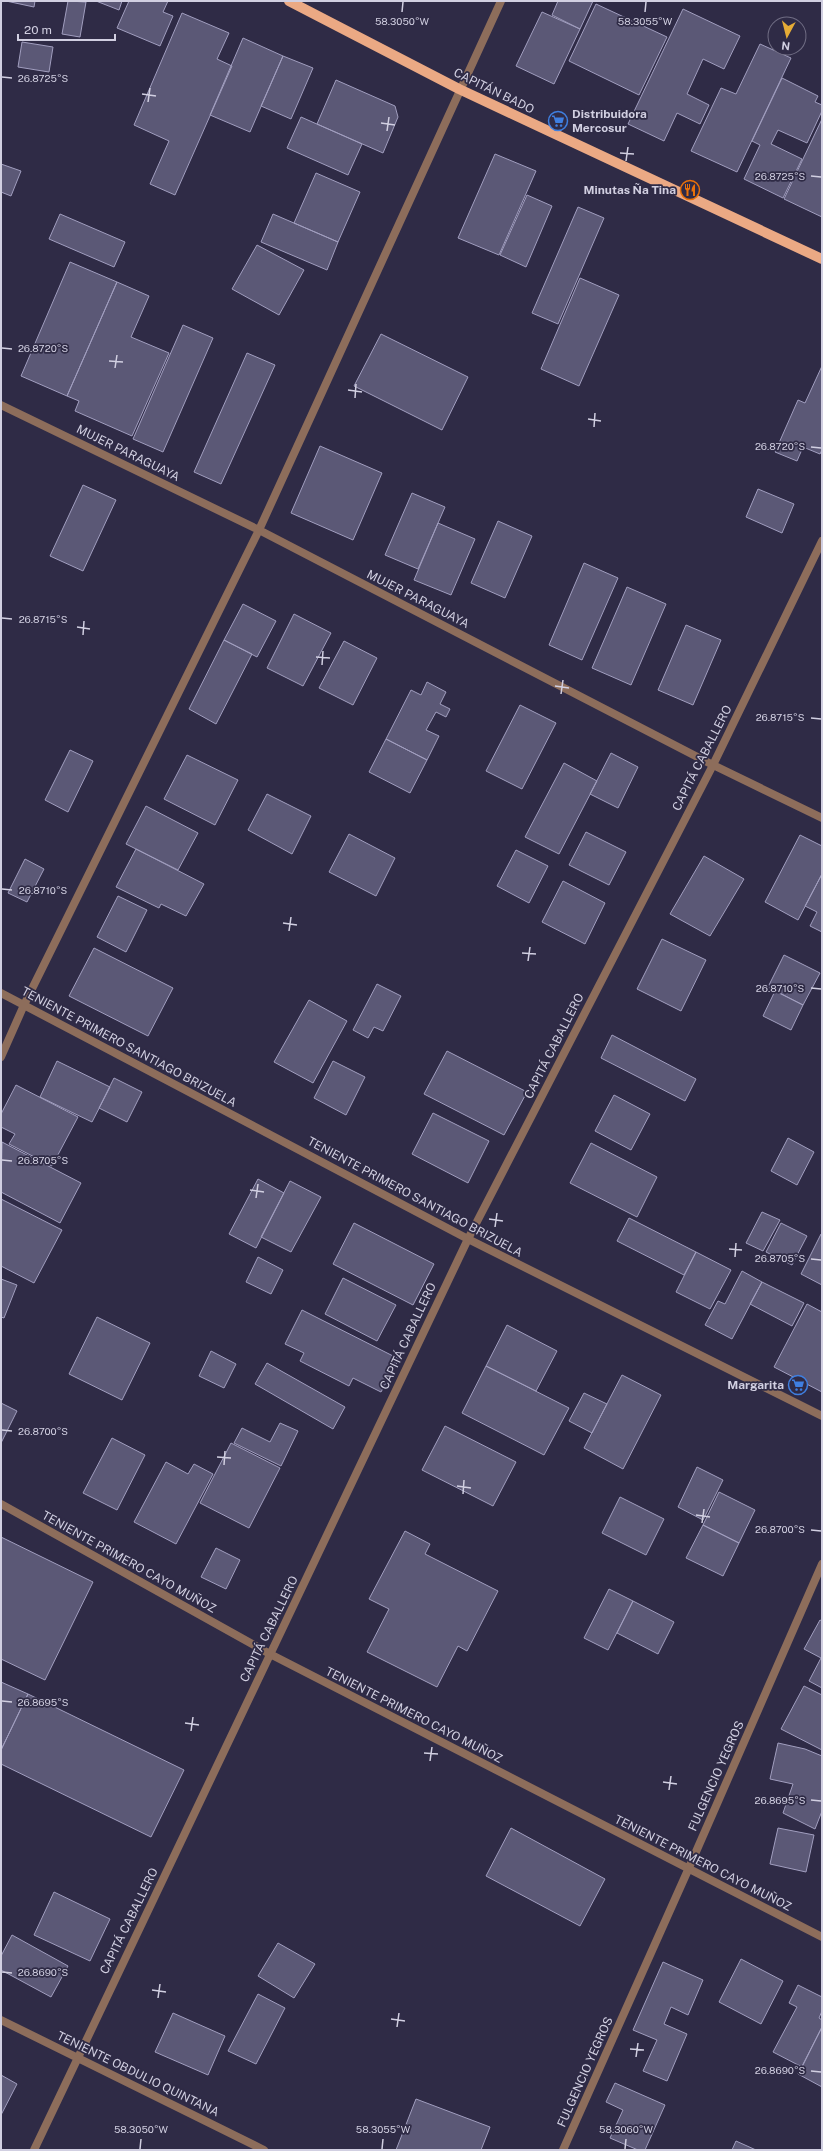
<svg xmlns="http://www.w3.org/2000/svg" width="823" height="2151" font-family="'Public Sans',sans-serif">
  <rect width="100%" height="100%" fill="#2f2b46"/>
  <path fill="#5b5876" stroke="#a19ebf" d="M6,1H35L34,7Z
    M68,1L86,2L80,37L62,34Z
    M96,1H122L119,10Z
    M129,1H168L163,12L173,16L160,46L117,28Z
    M558,1H593L580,29L552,15Z
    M596,4L667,37L639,95L569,61Z
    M683,9L740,36L724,69L703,59L687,94L709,105L700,124L677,113L664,141L628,124Z
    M542,12L580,29L554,84L516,66Z
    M182,13L229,33L217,59L232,66L175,195L150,184L169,141L134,125Z
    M243,38L283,56L250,132L210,115Z
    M22,42L53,47L49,72L18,67Z
    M760,44L791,58L737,172L691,151L721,88L736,94Z
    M283,56L313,68L291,119L261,106Z
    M782,78L818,96L815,102L822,105V111L807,143L778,130L771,144L802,159L783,198L744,179L760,145L752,141Z
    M336,80L395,106L398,117L383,153L317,124Z
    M301,117L362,144L348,175L287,148Z
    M822,119V217L784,199Z
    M495,154L536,171L499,255L458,238Z
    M1,164L21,171L11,196L1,192Z
    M316,173L360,192L338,242L294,223Z
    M527,195L552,206L526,267L500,255Z
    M578,207L604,218L558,324L532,313Z
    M60,214L125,242L114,267L49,239Z
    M273,214L338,242L327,270L261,242Z
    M257,245L304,270L279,315L232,289Z
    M70,262L117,282L67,396L21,376Z
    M580,278L619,295L579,386L541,369Z
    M117,282L149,296L131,337L169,353L132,436L75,411L79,401L67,396Z
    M183,325L213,338L163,452L133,439Z
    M381,334L468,377L442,430L354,386Z
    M247,353L275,365L221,484L194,472Z
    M822,366V450L820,454L803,447L797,461L775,452L798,400L805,403Z
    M320,446L382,473L353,540L291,513Z
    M83,485L116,500L83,571L50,556Z
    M758,489L794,504L782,533L746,517Z
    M412,493L445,507L418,569L385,555Z
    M498,521L532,536L505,598L471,583Z
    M438,523L475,539L451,595L414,580Z
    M584,563L618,578L582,660L549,645Z
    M627,587L666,604L631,685L592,668Z
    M243,604L276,621L257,657L224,640Z
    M294,614L331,633L303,686L267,668Z
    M686,625L721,640L693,705L658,690Z
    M224,640L252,654L216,724L189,709Z
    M344,641L377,658L353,705L319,688Z
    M427,682L446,692L440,704L450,709L446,717L436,712L426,730L439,736L427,760L386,739L411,690L421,695Z
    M520,705L556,723L522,789L486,771Z
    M386,739L427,760L410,793L369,772Z
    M70,750L93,761L68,812L45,800Z
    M611,753L638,767L618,808L590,794Z
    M187,755L238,780L215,825L164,799Z
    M564,763L597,781L559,854L525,837Z
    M267,794L311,816L292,854L248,830Z
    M146,806L198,833L178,870L126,844Z
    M586,832L626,852L609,885L569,865Z
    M349,834L395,858L376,896L329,872Z
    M800,835L822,846V874L798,920L765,902Z
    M136,849L204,884L186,916L161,904L159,908L116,887Z
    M516,850L548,866L529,903L497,886Z
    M704,856L744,879L710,936L670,914Z
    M25,859L44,869L27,902L8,893Z
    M822,874V932L810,926L817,912L805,906Z
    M563,881L605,903L585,944L542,922Z
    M118,896L147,910L126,952L97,937Z
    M662,939L706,960L681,1011L637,989Z
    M94,948L173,988L148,1036L69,996Z
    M784,955L820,973L803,1005L768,987Z
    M377,984L401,996L383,1031L374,1027L368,1038L353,1030Z
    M775,991L803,1005L791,1030L763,1016Z
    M309,1000L347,1021L313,1083L274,1062Z
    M612,1035L696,1079L685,1101L601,1058Z
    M447,1051L527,1092L504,1135L424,1094Z
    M57,1061L110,1087L92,1122L40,1097Z
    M333,1061L365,1077L346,1115L314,1098Z
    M114,1078L142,1092L127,1122L99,1108Z
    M16,1085L78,1117L52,1166L9,1144L15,1134L1,1127V1114Z
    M614,1095L650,1114L631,1150L595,1131Z
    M433,1113L489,1141L468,1183L412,1154Z
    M788,1138L814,1152L797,1185L771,1171Z
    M2,1142L81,1183L60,1223L1,1192Z
    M591,1143L657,1177L637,1217L570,1183Z
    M258,1179L284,1193L256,1248L229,1234Z
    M290,1181L321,1197L291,1252L261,1237Z
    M1,1199L62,1230L34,1283L1,1266Z
    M762,1212L780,1220L763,1251L746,1243Z
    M629,1218L696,1252L684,1275L617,1241Z
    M354,1223L434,1264L413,1305L333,1264Z
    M781,1223L807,1236L792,1265L766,1252Z
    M821,1234H822V1285L801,1274Z
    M696,1252L731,1270L710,1309L676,1292Z
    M258,1257L283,1270L271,1294L246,1282Z
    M742,1271L762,1282L732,1339L705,1325L718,1301L725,1304Z
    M343,1278L396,1305L377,1341L325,1314Z
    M1,1279L17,1285L4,1318L1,1317Z
    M762,1282L804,1303L792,1326L750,1304Z
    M807,1304L822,1312V1392L774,1367Z
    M302,1310L399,1359L381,1392L353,1378L349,1386L300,1361L304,1353L285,1344Z
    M97,1317L150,1343L122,1400L69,1374Z
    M507,1325L557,1351L536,1391L486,1366Z
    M211,1351L236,1364L224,1388L199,1376Z
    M267,1363L345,1407L333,1429L255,1384Z
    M486,1366L569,1408L544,1455L462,1413Z
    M622,1375L661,1395L623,1469L584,1448Z
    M584,1393L607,1404L592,1433L569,1421Z
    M1,1403L17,1411L1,1443Z
    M280,1423L298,1431L281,1466L234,1443L242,1428L270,1442Z
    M445,1426L516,1462L493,1506L422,1470Z
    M112,1438L145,1455L117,1510L83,1493Z
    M231,1443L280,1468L249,1528L200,1503Z
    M166,1462L188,1474L194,1464L213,1474L176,1544L134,1522Z
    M697,1467L723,1480L703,1520L678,1507Z
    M719,1492L755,1510L739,1543L703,1525Z
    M620,1497L664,1519L646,1555L602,1533Z
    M703,1525L739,1543L723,1576L686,1558Z
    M405,1531L430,1544L425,1554L498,1591L467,1651L458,1646L437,1687L367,1652L389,1609L369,1599Z
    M1,1537L93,1582L45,1680L1,1659Z
    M216,1548L240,1560L226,1589L201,1577Z
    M609,1589L633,1601L608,1650L584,1638Z
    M633,1601L674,1622L658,1654L617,1633Z
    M820,1620L822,1621V1688L809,1681L821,1658L804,1649Z
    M1,1682L28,1694L1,1750Z
    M804,1686L822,1695V1750L781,1729Z
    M28,1694L184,1770L151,1837L1,1764V1750Z
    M778,1743L805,1749L822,1756V1811L815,1829L783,1813L793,1784L770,1779Z
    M511,1828L605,1879L580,1926L486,1876Z
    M778,1828L814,1835L806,1872L770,1864Z
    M54,1892L110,1919L90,1961L34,1935Z
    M12,1935L68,1966L51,1997L1,1970V1956Z
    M278,1943L315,1964L294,1998L258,1976Z
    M741,1959L783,1981L761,2024L719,2002Z
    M663,1962L703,1980L688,2015L671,2007L664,2024L687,2034L667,2081L643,2071L657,2040L633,2030Z
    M798,1985L822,1997V2011L819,2018L822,2020V2027L802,2067L773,2052L797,2007L789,2003Z
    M258,1994L285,2008L256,2064L228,2051Z
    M173,2013L225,2036L208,2075L155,2052Z
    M822,2027V2087L798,2074Z
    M1,2075L17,2084L1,2115Z
    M615,2083L665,2105L645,2150H638L610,2138L623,2110L606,2102Z
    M416,2099L490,2127L481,2150H396Z
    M736,2141L756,2150H732Z"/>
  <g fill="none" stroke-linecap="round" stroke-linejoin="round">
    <path stroke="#8d6d5b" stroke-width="8" d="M1,405L259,530L713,765L822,818
      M1,993L468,1239L822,1416
      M1,1057L24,1005L259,530L501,1
      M1,1504L270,1654L822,1937
      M1,2020L264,2150
      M34,2150L468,1239L713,765L822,541
      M563,2150L688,1870L822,1564"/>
    <path stroke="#eba984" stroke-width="10" d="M289,1L459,89L822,259"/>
  </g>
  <path fill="none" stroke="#d1cfe1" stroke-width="1.5" d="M402,12L403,2M645,12L646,2M2,77L12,78M142,94L156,96M148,102L150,88M381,123L395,125M387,131L389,117M620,153L634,154M626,161L628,147M811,176L821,177M2,348L12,349M109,361L123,362M115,368L117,355M348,390L362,392M355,398L356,384M588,419L601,421M594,427L595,413M811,447L821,448M2,618L12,619M77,627L90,629M83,635L84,621M316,657L330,658M322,665L323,651M555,686L569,688M561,694L563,680M811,718L821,719M2,889L12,890M283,923L297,925M289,931L291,917M522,953L536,954M528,961L530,947M811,988L821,989M2,1160L12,1161M250,1190L264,1192M256,1198L258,1184M489,1219L503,1221M495,1227L497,1213M729,1249L742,1250M735,1257L736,1243M811,1259L821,1260M2,1430L12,1431M217,1457L231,1458M224,1465L225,1451M457,1486L471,1488M463,1494L464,1480M696,1515L710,1517M702,1523L704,1509M811,1530L821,1531M2,1701L12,1702M185,1723L199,1725M191,1731L193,1717M424,1753L438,1754M430,1761L432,1747M663,1782L677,1784M669,1790L671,1776M811,1800L821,1801M2,1972L12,1973M152,1990L166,1992M158,1998L160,1984M391,2019L405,2021M397,2027L399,2013M630,2049L644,2050M636,2057L638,2043M811,2071L821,2072M140,2149L141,2139M382,2149L383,2139M625,2149L626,2139"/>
  <defs>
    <g id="supermarket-ring" transform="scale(1)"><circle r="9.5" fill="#2f2b46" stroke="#3f7fe0" stroke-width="1.5"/><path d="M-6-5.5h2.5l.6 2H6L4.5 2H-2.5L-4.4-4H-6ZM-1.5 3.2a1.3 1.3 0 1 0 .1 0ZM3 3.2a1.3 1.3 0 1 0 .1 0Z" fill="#3f7fe0"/></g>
    <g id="restaurant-ring" transform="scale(1)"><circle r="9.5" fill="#2f2b46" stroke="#e8710a" stroke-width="1.5"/><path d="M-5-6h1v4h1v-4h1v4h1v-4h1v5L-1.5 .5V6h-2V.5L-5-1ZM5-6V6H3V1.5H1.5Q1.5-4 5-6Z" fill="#e8710a"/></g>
  </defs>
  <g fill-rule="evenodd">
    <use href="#supermarket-ring" x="558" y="121"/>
    <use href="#restaurant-ring" x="690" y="190"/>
    <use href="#supermarket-ring" x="798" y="1385"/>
  </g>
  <g text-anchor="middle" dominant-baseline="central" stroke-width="3.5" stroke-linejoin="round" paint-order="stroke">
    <g font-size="12" fill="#d1cfe1" stroke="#2f2b46">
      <text transform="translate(494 91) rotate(26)">CAPITÁN BADO</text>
      <text transform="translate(128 453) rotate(26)">MUJER PARAGUAYA</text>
      <text transform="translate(418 599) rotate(27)">MUJER PARAGUAYA</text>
      <text transform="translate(702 758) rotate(-63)">CAPITÁ CABALLERO</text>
      <text transform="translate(554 1046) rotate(-63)">CAPITÁ CABALLERO</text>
      <text transform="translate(129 1047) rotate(28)">TENIENTE PRIMERO SANTIAGO BRIZUELA</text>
      <text transform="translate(415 1197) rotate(28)">TENIENTE PRIMERO SANTIAGO BRIZUELA</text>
      <text transform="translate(408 1336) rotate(-65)">CAPITÁ CABALLERO</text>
      <text transform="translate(129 1562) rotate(29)">TENIENTE PRIMERO CAYO MUÑOZ</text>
      <text transform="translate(269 1629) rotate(-64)">CAPITÁ CABALLERO</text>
      <text transform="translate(414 1715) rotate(27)">TENIENTE PRIMERO CAYO MUÑOZ</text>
      <text transform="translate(716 1776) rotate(-66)">FULGENCIO YEGROS</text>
      <text transform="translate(703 1863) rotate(27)">TENIENTE PRIMERO CAYO MUÑOZ</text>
      <text transform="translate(129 1921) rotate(-64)">CAPITÁ CABALLERO</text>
      <text transform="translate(585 2072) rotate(-66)">FULGENCIO YEGROS</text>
      <text transform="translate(138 2074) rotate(26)">TENIENTE OBDULIO QUINTANA</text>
    </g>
    <g font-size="12" font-weight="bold" fill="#d1cfe1" stroke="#2f2b46" text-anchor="end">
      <text x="572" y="114" text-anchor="start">Distribuidora<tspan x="572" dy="14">Mercosur</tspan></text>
      <text x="676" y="190">Minutas Ña Tina</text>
      <text x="784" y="1385">Margarita</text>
    </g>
  </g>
  <g font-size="10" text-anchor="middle" fill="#d1cfe1" stroke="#2f2b46" stroke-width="3.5" stroke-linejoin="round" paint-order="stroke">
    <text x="402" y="25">58.3050°W</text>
    <text x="645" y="25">58.3055°W</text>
    <text x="43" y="82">26.8725°S</text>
    <text x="780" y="180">26.8725°S</text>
    <text x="43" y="352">26.8720°S</text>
    <text x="780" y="450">26.8720°S</text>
    <text x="43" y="623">26.8715°S</text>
    <text x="780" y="721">26.8715°S</text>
    <text x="43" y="894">26.8710°S</text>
    <text x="780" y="992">26.8710°S</text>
    <text x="43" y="1164">26.8705°S</text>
    <text x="780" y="1262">26.8705°S</text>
    <text x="43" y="1435">26.8700°S</text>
    <text x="780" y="1533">26.8700°S</text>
    <text x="43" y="1706">26.8695°S</text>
    <text x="780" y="1804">26.8695°S</text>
    <text x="43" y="1976">26.8690°S</text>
    <text x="780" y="2074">26.8690°S</text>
    <text x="141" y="2133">58.3050°W</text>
    <text x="383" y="2133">58.3055°W</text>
    <text x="626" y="2133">58.3060°W</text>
  </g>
  <rect width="823" height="2151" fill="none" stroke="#d1cfe1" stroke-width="4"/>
  <g transform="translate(787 36) rotate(187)"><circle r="19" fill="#2f2b46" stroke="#706d84"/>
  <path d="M0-3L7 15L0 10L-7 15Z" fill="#e6ac36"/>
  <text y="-6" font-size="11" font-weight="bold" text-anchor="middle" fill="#d1cfe1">N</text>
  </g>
  <path d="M18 34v6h97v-6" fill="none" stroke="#d1cfe1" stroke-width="2"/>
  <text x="24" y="34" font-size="12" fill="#d1cfe1" stroke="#2f2b46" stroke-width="3" paint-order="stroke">20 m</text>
</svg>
